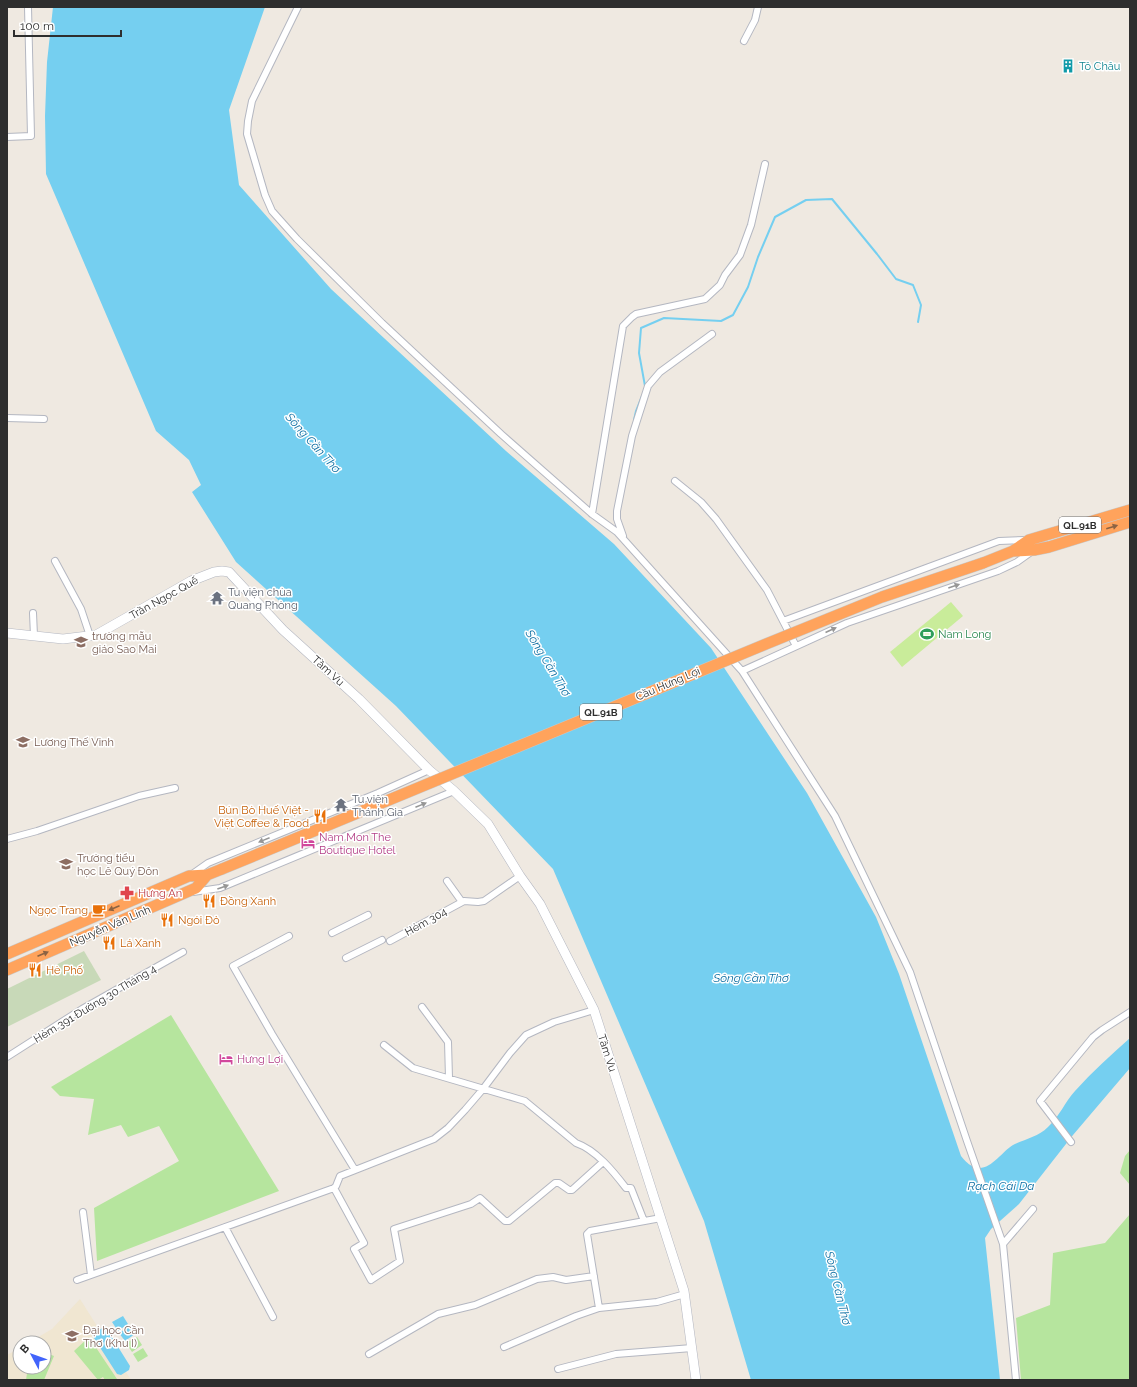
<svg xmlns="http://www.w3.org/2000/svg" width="1137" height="1387" font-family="Raleway,sans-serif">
  <rect width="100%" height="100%" fill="#efe9e1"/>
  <path fill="#f0e6d1" d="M80,1299L131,1380H7V1355L20,1348V1367H44V1343H28L52,1329Z"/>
  <path fill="#b6e59e" d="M171,1015L279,1191L97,1261L94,1208L179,1161L159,1126L128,1137L121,1125L88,1135L94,1099L60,1096L51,1087Z
    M1130,1150V1185L1120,1173L1125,1156Z
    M1130,1214V1380H1021L1016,1318L1050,1305L1053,1253L1105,1243Z
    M89,1337L117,1379L116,1380H105L103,1377L98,1380L74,1351Z
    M137,1337L142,1345L132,1352L126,1343Z
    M143,1348L148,1356L138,1362L133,1354Z
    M44,1352L54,1356L44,1380H26L28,1367H44Z"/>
  <path fill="#c8d9b8" d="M84,951L101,980L7,1027V989Z"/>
  <path fill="#c9ec9a" d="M951,602L963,616L902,667L890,652Z"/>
  <path fill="#75cff0" d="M53,7H265L229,110L239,185L331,289L506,451L614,544L711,648L807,793L876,917L899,974L961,1156C965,1161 967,1163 972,1166C988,1175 1001,1152 1013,1145C1025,1139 1038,1137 1048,1127C1059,1117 1065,1102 1075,1091C1092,1072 1111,1055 1130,1038V1068L1073,1135L1019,1204L991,1229L985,1238L1000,1380H751L704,1221L553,869L396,706L236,562L192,492L201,485L189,460L156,431L46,174L45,116L47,62Z
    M123,1316L128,1324L118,1331L112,1322Z
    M105,1326L130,1366L129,1370L121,1375L117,1374L92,1335Z
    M130,1326L135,1334L125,1341L119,1333Z"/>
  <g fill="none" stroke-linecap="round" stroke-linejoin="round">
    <path stroke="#75cff0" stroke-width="2" d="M645,386L639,353L641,328L664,318L721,321L733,315L748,287L758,257L775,217L806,200L832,199L877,254L896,279L913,285L921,305L918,322
      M634,420L636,411L642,396"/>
    <g stroke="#b4b7c1" stroke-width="8">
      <path id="street" d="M298,7L252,101L248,121L247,134L265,195L272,211L297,239L382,323L501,434L592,514L617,532L742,671L835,816L910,972L967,1141L1003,1244
        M744,41L755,20L758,7
        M7,137L31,136L28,7
        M7,418L44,419
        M675,481L701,502L716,519L767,590L796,646
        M592,514L623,326L632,317L636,314L705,299L720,285L725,275L740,255L751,225L765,164
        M623,536L617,519V511L632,436L648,386L660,372L712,334
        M55,561L81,609L90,636
        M33,613L34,636
        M783,621L999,541L1026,540
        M742,671L847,623L998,571L1017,562L1031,552
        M7,839L37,831L139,796L175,788
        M191,875L208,863L378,793L429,770
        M447,881L462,902
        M193,892L220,888L454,791
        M332,933L368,915
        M289,936L233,966L272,1034L355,1170
        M390,941L464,901L478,902L484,901L520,876
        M346,958L382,940
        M422,1007L448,1042L449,1078
        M384,1045L413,1068L525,1101L576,1143C596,1150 613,1171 626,1188H631L644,1221
        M7,1057L82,1009L183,952
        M1071,1142L1040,1101L1093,1037L1102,1030L1130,1012
        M334,1188L364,1243L354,1249L371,1280L400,1261L394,1229L471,1204L480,1198L505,1221H509L555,1183H559L569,1190H572L603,1162
        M83,1212L91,1275
        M661,1218L590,1231L587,1234L599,1308L657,1302L685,1294
        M225,1227L273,1317
        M77,1280L334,1188L336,1186L340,1176L434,1139L448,1128L465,1110L483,1089L510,1053L526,1035L554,1022L594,1010
        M504,1347L576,1316L599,1308
        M369,1354L438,1314L475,1305L537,1279L553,1277L566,1280L594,1276
        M558,1369L616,1354L692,1348
        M1016,1380L1003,1244L1033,1209"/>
    </g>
    <g stroke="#b4b7c1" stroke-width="10">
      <path id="secondary" d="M7,633L63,639L96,635L191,581L214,572L222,571L229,572L283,630L359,699L429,770L454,791L488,824L520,876L540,904L594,1010L684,1291L696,1380"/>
    </g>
    <g stroke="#c9c9c9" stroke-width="12">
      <path id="highway" d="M1014,551L1034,550L1049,547L1130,522
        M983,563L1013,551L1029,540L1130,510
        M7,954L189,876L207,875L222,869
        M7,970L196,888L207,875"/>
    </g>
    <use href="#street" stroke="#fff" stroke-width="6"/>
    <use href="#secondary" stroke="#fff" stroke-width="9"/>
    <use href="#highway" stroke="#ffa35c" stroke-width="11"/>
    <g stroke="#c9c9c9" stroke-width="12" stroke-linecap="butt">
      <path id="highway-bridge" d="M222,869L766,644L882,597L983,563"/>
    </g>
    <use href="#highway-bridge" stroke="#ffa35c" stroke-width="11"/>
  </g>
  <defs><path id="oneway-solid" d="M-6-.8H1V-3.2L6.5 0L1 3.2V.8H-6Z"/></defs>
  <g fill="#8c6343">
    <use href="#oneway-solid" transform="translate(1112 527) rotate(-17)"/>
    <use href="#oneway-solid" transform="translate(114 908) rotate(157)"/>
    <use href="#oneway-solid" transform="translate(43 954) rotate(-23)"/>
  </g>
  <g fill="#969696">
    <use href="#oneway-solid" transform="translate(954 586) rotate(-19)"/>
    <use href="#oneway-solid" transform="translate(831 630) rotate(-24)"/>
    <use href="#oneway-solid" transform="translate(421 805) rotate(-22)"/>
    <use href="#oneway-solid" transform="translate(264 840) rotate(158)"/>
    <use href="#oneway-solid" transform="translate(223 887) rotate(-20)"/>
  </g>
  <defs>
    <g id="building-bare" transform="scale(1.08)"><path d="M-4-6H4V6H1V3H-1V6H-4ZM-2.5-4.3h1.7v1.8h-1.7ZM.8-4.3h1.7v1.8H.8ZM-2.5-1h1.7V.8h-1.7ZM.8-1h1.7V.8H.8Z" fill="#0f9aa8" stroke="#fff" stroke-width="2.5" paint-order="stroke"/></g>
    <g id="temple-bare" transform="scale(1.08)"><path d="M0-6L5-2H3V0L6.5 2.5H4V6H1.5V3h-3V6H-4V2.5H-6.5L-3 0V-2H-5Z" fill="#6b7280" stroke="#fff" stroke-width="2.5" paint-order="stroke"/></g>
    <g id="stadium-bare" transform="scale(1.08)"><path d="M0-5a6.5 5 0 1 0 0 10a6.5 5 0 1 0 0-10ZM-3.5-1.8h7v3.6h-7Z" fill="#2e9e5b" stroke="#fff" stroke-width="2.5" paint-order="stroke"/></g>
    <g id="school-bare" transform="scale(1.08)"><path d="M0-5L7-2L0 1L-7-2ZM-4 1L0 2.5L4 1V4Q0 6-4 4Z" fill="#8d6e63" stroke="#fff" stroke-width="2.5" paint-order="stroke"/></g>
    <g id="restaurant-bare" transform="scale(1.08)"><path d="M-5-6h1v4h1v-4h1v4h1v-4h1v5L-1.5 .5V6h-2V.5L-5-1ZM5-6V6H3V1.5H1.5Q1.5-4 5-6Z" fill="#e8710a" stroke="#fff" stroke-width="2.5" paint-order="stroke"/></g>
    <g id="hotel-bare" transform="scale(1.08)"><path d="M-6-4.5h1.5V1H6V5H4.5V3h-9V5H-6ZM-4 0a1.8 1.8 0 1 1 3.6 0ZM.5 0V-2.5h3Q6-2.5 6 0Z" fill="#d1479c" stroke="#fff" stroke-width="2.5" paint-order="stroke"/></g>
    <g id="pharmacy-bare" transform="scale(1.08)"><path d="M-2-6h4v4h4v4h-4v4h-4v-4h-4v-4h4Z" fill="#e0444e" stroke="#fff" stroke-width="2.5" paint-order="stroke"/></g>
    <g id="cafe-bare" transform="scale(1.08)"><path d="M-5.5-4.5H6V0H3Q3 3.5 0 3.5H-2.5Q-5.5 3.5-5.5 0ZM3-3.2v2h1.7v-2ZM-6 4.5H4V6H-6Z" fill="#e8710a" stroke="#fff" stroke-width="2.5" paint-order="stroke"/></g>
    <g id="university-bare" transform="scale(1.08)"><path d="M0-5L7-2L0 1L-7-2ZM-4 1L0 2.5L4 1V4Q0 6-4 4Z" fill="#8d6e63" stroke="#fff" stroke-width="2.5" paint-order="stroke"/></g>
  </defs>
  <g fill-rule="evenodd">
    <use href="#building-bare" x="1068" y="66"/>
    <use href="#temple-bare" x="217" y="598"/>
    <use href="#stadium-bare" x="927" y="634"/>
    <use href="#school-bare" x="81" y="642"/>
    <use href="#school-bare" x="23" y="742"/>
    <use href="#temple-bare" x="341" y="805"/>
    <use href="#restaurant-bare" x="320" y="816"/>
    <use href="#hotel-bare" x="308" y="843"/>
    <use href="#school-bare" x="66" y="864"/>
    <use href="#pharmacy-bare" x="127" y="893"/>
    <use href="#restaurant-bare" x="209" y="901"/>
    <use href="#cafe-bare" x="99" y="910"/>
    <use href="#restaurant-bare" x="167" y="920"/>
    <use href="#restaurant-bare" x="109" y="943"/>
    <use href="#restaurant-bare" x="35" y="970"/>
    <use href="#hotel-bare" x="226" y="1059"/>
    <use href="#university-bare" x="72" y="1336"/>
  </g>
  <g text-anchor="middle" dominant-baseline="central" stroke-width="3" stroke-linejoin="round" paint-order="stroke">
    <g fill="#fff" stroke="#6d6d6d" stroke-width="1">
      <rect x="1059" y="517" width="42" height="16" rx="3"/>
      <rect x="580" y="704" width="42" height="16" rx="3"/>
    </g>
    <g font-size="10" font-weight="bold" fill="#2e2e2e">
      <text x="1080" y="525">QL.91B</text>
      <text x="601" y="712">QL.91B</text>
    </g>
    <g font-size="11" fill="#0d838f" stroke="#fff" text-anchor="start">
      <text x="1079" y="66">Tô Châu</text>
    </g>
    <g font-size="11" fill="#5b616d" stroke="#fff" text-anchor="start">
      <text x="228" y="592">Tu viện chùa<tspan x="228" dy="13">Quang Phòng</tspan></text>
      <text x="352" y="799">Tu viện<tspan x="352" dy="13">Thánh Gia</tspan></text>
    </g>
    <g font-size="11" fill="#2e2e2e" stroke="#fff">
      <text transform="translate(164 598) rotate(-29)">Trần Ngọc Quế</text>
      <text transform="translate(328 671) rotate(42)">Tầm Vu</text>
      <text transform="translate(668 684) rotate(-23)">Cầu Hưng Lợi</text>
      <text transform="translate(426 922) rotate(-29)">Hẻm 304</text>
      <text transform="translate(110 926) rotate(-23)">Nguyễn Văn Linh</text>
      <text transform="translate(95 1004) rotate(-31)">Hẻm 391 Đường 30 Tháng 4</text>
      <text transform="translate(607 1053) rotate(72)">Tầm Vu</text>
    </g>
    <g font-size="11" fill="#27864d" stroke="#fff" text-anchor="start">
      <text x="938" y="634">Nam Long</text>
    </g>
    <g font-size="11" fill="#785e54" stroke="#fff" text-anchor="start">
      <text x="92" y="636">trường mẫu<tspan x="92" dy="13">giáo Sao Mai</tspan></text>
      <text x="34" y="742">Lương Thế Vinh</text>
      <text x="77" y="858">Trường tiểu<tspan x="77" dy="13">học Lê Quý Đôn</tspan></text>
      <text x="83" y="1330">Đại học Cần<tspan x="83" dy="13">Thơ (Khu I)</tspan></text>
    </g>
    <g font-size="11" fill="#c56008" stroke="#fff" text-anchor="start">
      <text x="309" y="810" text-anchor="end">Bún Bò Huế Việt -<tspan x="309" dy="13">Việt Coffee &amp; Food</tspan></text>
      <text x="220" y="901">Đồng Xanh</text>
      <text x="88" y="910" text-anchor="end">Ngọc Trang</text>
      <text x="178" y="920">Ngói Đỏ</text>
      <text x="120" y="943">Lá Xanh</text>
      <text x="46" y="970">Hè Phố</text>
    </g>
    <g font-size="11" fill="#b23c85" stroke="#fff" text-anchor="start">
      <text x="319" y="837">Nam Mon The<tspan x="319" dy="13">Boutique Hotel</tspan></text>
      <text x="237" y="1059">Hưng Lợi</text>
    </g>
    <g font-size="11" fill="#be3a42" stroke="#fff" text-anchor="start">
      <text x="138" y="893">Hưng An</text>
    </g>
    <g font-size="12" font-style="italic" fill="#0d6fa3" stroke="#fff">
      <text transform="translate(313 443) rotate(48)">Sông Cần Thơ</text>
      <text transform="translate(548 663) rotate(59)">Sông Cần Thơ</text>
      <text x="751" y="978">Sông Cần Thơ</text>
      <text x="1001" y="1186">Rạch Cái Da</text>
      <text transform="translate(838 1288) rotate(76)">Sông Cần Thơ</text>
    </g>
  </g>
  <rect width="1137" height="1387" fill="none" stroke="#2e2e2e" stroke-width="16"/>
  <g transform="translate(32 1355) rotate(311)"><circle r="19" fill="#ffffff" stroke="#ababab"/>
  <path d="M0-3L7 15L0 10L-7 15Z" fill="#4264fb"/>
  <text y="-6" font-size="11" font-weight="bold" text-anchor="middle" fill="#2e2e2e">B</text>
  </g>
  <path d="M14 30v6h107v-6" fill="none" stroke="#2e2e2e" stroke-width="2"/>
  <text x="20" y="30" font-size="12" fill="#2e2e2e" stroke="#ffffff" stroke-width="3" paint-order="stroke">100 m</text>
</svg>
